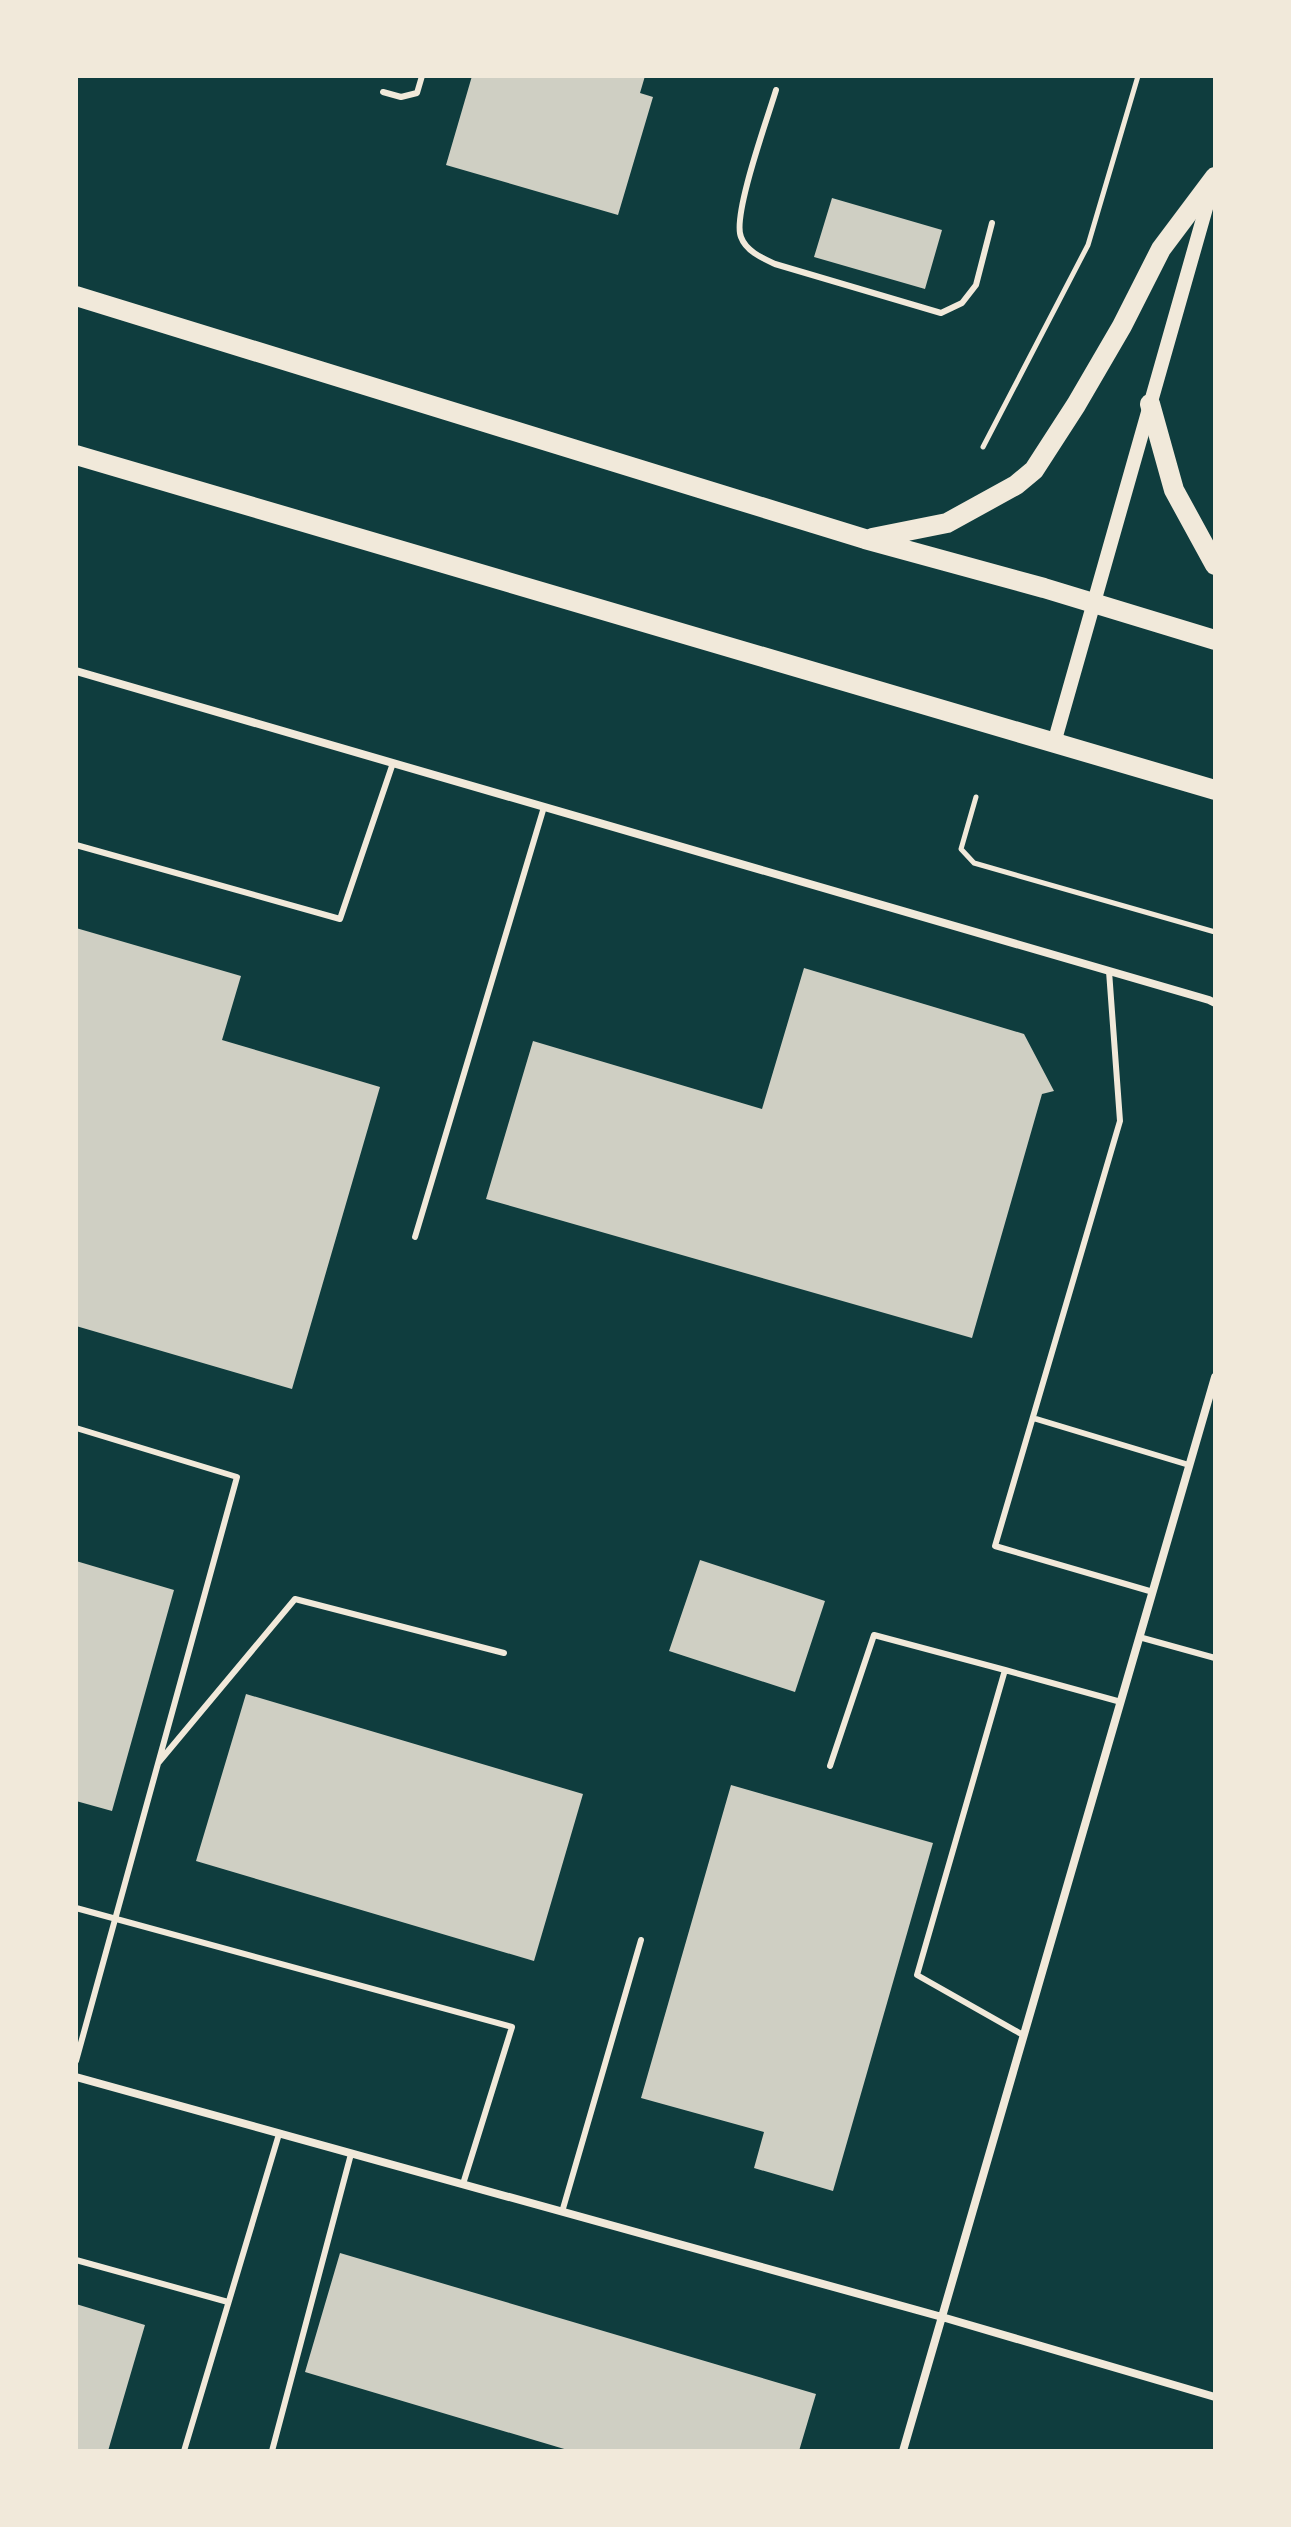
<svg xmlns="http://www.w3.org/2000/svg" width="1291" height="2527" font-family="'Fira Sans',sans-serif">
  <rect width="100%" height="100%" fill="#0f3d3e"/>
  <path fill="#cfcfc3" d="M472,76H645L640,93L653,97L618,215L446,165Z
    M832,198L942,230L925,289L814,257Z
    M76,928L241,976L222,1040L380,1087L292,1389L76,1326Z
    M804,968L1024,1034L1054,1091L1042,1094L972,1338L486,1199L533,1041L762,1109Z
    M700,1560L825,1601L795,1692L669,1651Z
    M76,1561L174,1590L112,1811L76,1801Z
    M246,1694L583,1794L534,1961L196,1861Z
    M731,1785L933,1843L833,2191L754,2168L764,2132L641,2098Z
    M340,2253L816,2394L799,2451H571L305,2372Z
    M76,2304L145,2325L108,2451H76Z"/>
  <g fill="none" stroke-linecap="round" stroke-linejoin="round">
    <path stroke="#f1e9da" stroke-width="5" d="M983,447L1088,245L1138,76
      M976,797L961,849L974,863L1215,932"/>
    <path stroke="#f1e9da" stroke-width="6" d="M776,90C768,117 732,216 741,237C746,251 762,258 775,264L941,313L962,303L976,285L992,223
      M383,92L401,97L417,93L422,76
      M76,845L340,919L393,763
      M1109,971L1120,1121L995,1546L1153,1592
      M415,1237L544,807
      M1033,1418L1189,1465
      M76,1428L237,1477L76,2061
      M1139,1637L1215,1658
      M159,1762L295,1599L504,1653
      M830,1766L874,1635L1005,1670
      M76,1908L512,2027L463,2184
      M1023,2035L917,1975L1005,1670L1121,1702
      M562,2212L641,1940
      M76,2260L228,2302
      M184,2451L279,2134
      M272,2451L351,2154"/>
    <path stroke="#f1e9da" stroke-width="8" d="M76,671L1209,1000L1215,1003
      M76,2077L942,2317L1215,2397
      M903,2451L1215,1377"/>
    <path stroke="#f1e9da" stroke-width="14" d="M1054,743L1212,187"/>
    <path stroke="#f1e9da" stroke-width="20" d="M76,296L865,539L1044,588L1215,640
      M1150,404L1174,490L1215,565
      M76,455L1215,790
      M872,538L947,523L1016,485L1034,470L1076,405L1122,326L1161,249L1215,177"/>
  </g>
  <rect width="1291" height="2527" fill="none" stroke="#f1e9da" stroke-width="156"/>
</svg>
